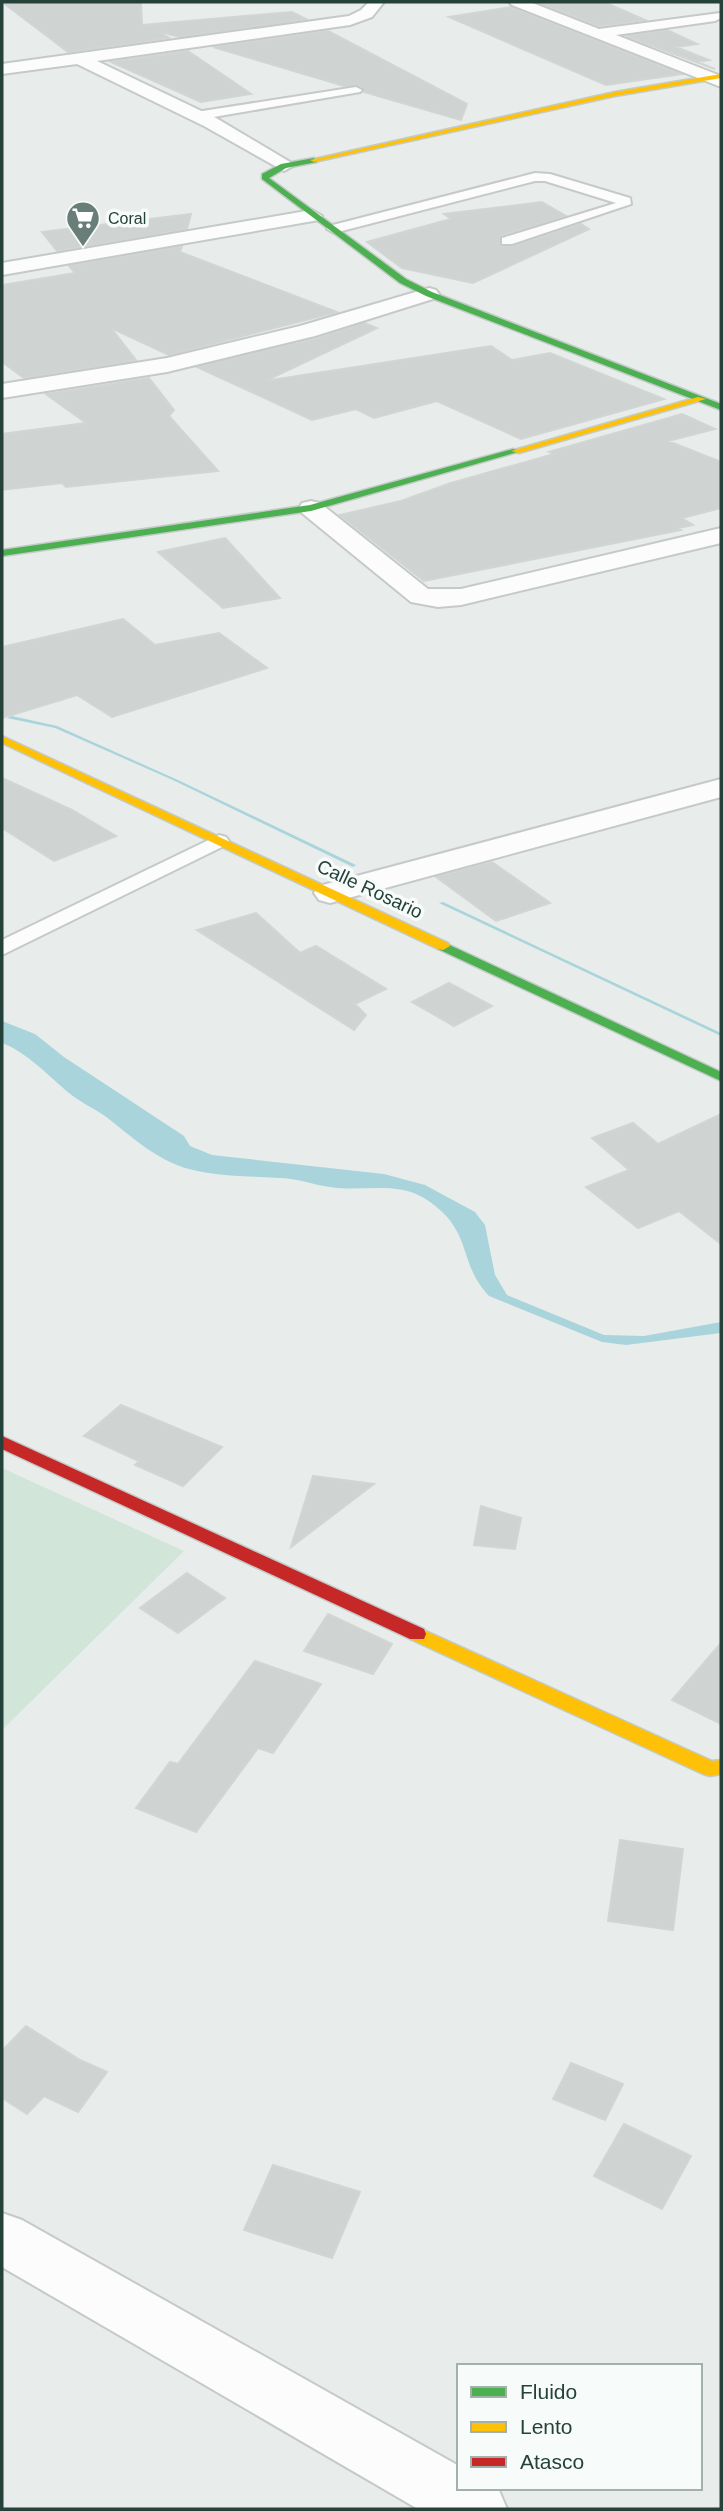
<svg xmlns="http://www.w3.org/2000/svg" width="723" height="2511" font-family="Arial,sans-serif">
  <rect width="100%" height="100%" fill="#e8edeb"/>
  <path fill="#d1e6d8" d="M2,1468L184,1551L2,1730Z"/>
  <path fill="#a9d4db" d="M12,716L57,726L178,780L356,865L353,867L175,781L55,728L7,718Z
    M443,902L721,1033V1036L439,903Z
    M2,1021L35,1034L64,1057L184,1136L190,1146L212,1155L384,1174L425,1185L475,1212L485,1225L495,1275L507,1295L604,1335L644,1336L721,1322V1333L626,1345L602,1342L489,1296C456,1261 475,1230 424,1198C396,1181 361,1192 330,1187C313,1185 297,1178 279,1178C249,1176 218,1177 189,1169C156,1160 131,1136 105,1116C93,1108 80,1102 69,1093C50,1077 25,1051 2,1043Z"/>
  <path fill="#cfd4d2" stroke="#d1d6d4" stroke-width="2" d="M2,2H141L142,25L292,12L306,19L179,37L158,31L169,38L68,52Z
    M546,2H604L645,20L599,26L539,3Z
    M511,7L682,74L606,85L449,17Z
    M667,30L697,44L676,47L709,60L697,62L715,69L626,36Z
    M328,31L467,104L461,120L364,92L363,88L357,85L344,86L213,47Z
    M188,51L251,94L201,102L111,62Z
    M542,202L566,216L501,235L500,246H513L581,224L589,229L473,283L402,268L367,242L451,219L444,214Z
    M191,214L187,229L57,251L42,232Z
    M182,246L180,252L337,312L169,355L111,328L136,360L24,378L2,362V285L75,273L69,266Z
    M364,323L377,328L265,381L491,346L512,360L550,353L664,399L521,439L437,401L374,418L356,409L312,420L197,367L316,339Z
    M149,378L174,410L169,416L218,471L66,487L62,483L2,490V434L86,423L46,394Z
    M682,414L715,429L668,441L721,462V508L682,518L693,525L678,528L681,530L424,581L340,515L401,501L451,483L554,454L549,452Z
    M225,538L280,598L223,608L158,552Z
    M123,619L155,645L219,633L267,668L112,717L77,695L2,718V647Z
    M2,778L72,810L116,836L54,861L2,828Z
    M492,862L550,903L496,921L436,877Z
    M256,913L300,953L316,946L386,989L355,1004L366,1015L354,1030L197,930Z
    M449,983L492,1006L454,1026L412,1002Z
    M721,1114V1244L679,1211L638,1228L586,1187L629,1170L592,1138L633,1123L658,1144Z
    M121,1405L222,1447L183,1486L135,1465L139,1461L84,1436Z
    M313,1476L374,1484L291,1547Z
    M481,1506L521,1518L515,1549L474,1545Z
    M187,1573L225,1598L178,1633L140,1608Z
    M328,1614L392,1644L373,1674L304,1651Z
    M721,1643V1724L672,1700Z
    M255,1661L321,1684L273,1753L258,1748L196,1832L136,1808L170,1762L178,1764Z
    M620,1840L683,1849L673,1930L608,1921Z
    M26,2026L80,2060L107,2072L78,2112L44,2096L27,2114L2,2098V2051Z
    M571,2063L623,2084L605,2120L553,2099Z
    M624,2124L691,2156L662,2209L594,2176Z
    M273,2165L360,2192L332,2258L244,2230Z"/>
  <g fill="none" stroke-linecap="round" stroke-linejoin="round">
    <g stroke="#c5cac8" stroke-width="4">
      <path id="lane" d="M356,87L362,90L360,92L196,120L190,116L196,112Z
        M535,173L550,174L630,198L631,204L512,244H502V238L616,203L545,181H535L334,233L327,229L329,226Z
        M219,835L226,837L229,841L226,845L2,955V940Z"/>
    </g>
    <g stroke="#c5cac8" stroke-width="4">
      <path id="street" d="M369,2H384L372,17L350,25L97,61L216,118L290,162L293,166L284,171L204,126L77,64L2,74V64L349,16L361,10Z
        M509,2H530L599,29L720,13L721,18L715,21L616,35L721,76V87L512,5Z
        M312,210L322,216L319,220L2,275V263Z
        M429,288L436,290L439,294L436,298L315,336L167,372L2,398V384L167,358L300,326Z
        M311,501L320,503L428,589H461L721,528V543L461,605L438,607L411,602L302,513L299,508L302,503Z
        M721,779V797L330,903L319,900L314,893L319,886Z
        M2,2213L22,2220L459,2466V2488H498L507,2509H418L2,2267Z"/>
    </g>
    <g stroke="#c3cbc8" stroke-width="3">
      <path id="fast" d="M314,158L317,162L286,168L269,178L406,279L432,292L721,404V410L426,296L400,283L262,179V174L281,164Z
        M513,449L521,451L311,511L2,556V550L310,505Z
        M443,942L721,1072V1081L438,949L436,946Z"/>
    </g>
    <g stroke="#c3cbc8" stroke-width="3">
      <path id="slow" d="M721,74V78L615,96L314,162L310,160L615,92Z
        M698,397L706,399L519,453L511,451Z
        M2,736L448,943L450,946L443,950L438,949L2,743Z
        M417,1627L712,1761L721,1760V1774L710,1776L703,1774L410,1639L408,1634L410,1629Z"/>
    </g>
    <g stroke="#c3cbc8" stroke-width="3">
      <path id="jam" d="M2,1436L424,1629L426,1634L424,1639H410L2,1449Z"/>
    </g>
    <use href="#lane" fill="#fcfcfc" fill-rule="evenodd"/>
    <use href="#street" fill="#fcfcfc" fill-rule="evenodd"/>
    <use href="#fast" fill="#4caf50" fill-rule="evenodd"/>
    <use href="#slow" fill="#ffc107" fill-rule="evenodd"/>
    <use href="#jam" fill="#c62828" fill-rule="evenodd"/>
  </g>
  <defs>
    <g id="supermarket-pin" transform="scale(1.75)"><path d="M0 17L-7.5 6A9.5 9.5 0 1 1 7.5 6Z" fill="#697e78" stroke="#f7fbf9"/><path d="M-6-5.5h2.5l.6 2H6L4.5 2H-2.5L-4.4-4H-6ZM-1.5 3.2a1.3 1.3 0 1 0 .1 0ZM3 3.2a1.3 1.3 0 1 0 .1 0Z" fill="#fff"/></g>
  </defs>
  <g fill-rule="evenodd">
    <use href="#supermarket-pin" x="83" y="218"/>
  </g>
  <g text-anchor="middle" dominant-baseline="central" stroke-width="7" stroke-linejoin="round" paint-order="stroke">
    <g font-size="16" fill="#24423a" stroke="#f7fbf9" text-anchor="start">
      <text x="108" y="218">Coral</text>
    </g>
    <g font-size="19" fill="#24423a" stroke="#f7fbf9">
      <text transform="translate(370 889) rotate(25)">Calle Rosario</text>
    </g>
  </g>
  <rect width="723" height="2511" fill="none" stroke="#24423a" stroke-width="7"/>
  <rect x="457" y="2364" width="245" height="126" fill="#f7fbf9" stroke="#a3b1ad" stroke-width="2"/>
  <rect x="471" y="2387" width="35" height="10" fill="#4caf50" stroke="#a3b1ad" stroke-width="2"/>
  <text x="520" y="2399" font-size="21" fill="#24423a">Fluido</text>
  <rect x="471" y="2422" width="35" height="10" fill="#ffc107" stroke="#a3b1ad" stroke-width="2"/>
  <text x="520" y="2434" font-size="21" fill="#24423a">Lento</text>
  <rect x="471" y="2457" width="35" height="10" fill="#c62828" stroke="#a3b1ad" stroke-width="2"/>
  <text x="520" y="2469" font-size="21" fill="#24423a">Atasco</text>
</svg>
